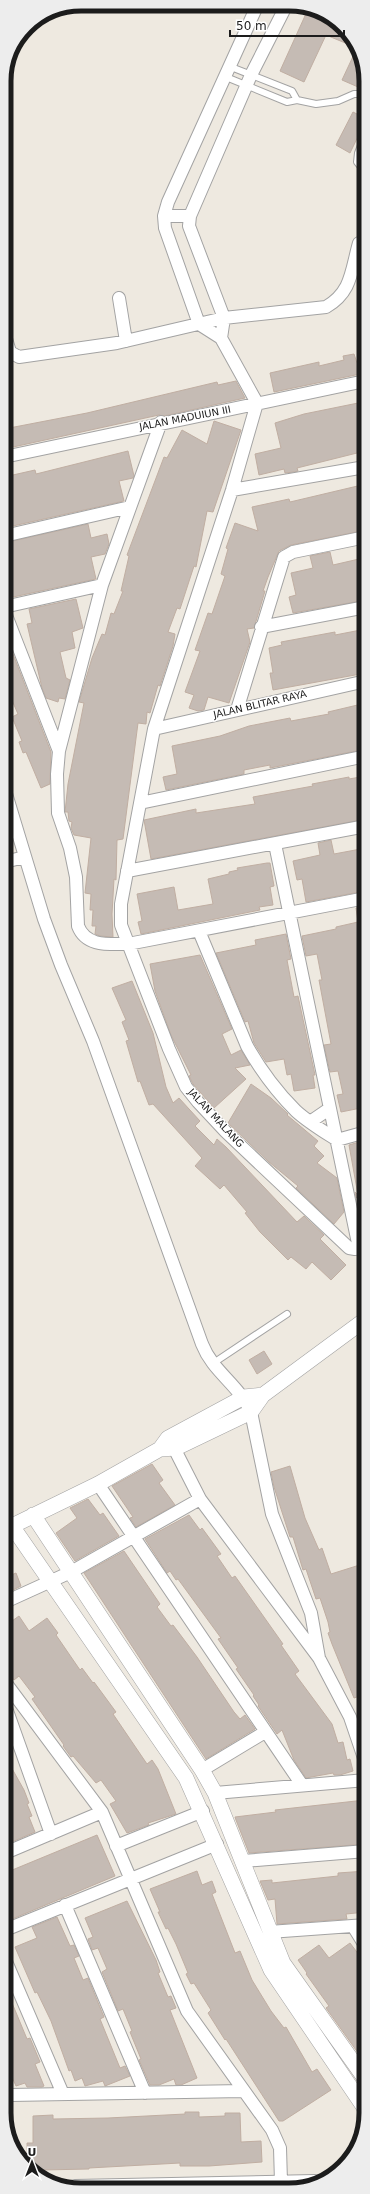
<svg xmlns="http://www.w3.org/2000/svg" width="370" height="2194" font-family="'DejaVu Sans',sans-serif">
  <rect width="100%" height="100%" fill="#eee9e0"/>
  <path fill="#c5bbb4" stroke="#c0aea2" d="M309,7L347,30L355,47L326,35L304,82L280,71Z
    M356,50L365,71V90L342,80Z
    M353,112L365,118V122L350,153L336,145Z
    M354,354L357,363L365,361V373L274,392L270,373L319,362V366L344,360L343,356Z
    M236,381L245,398L164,416L159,415L4,449V429L87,413L217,382L218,385Z
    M363,402L365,414V427H363L365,451L297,468L298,471L294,472L285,473L284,469L259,475L255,454L281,448L275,423L304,414Z
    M214,421L241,430L213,512L207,511L196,567L194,566L180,609L177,608L168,632L175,634L173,646L161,683L160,686L158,685L150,713L147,712L146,724L138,723L123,839L117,840L116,880L114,879L112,914L113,937L100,936L95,934L96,926H92L93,910H90L91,894L85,893L91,838L74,835L71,828L72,822L69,821L68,812H65L68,784L84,703L79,702L92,658L102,634L105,635L111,613L114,614L123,591H121L129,556L127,555L164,457L167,458L182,430L207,444Z
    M128,451L134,476L133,478L119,481L124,501L4,528V477L35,470L36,474Z
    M366,484V530L291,545L279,551L268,577L263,591H265L254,628L247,629L250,642L229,703L208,697L204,710L198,711L189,708L194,695L185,692L200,651L195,650L208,613L212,614L225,576L221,574L228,549L226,548L235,523L258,531L252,507L289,499L290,502Z
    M88,524L91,538L107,534L109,544L105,554L91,557L96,579L4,599V543Z
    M330,552L333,565L359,559L360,565L366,564V600L293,613L289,597L296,595L291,573L313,568L310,556Z
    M76,599L83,628L72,632L75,648L60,652L66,678L70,680L65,699L59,698L58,702L46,698L42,688L27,624L32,623L29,609Z
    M366,629V673L273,690L270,673H273L269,648L282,645L281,642L335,632V635Z
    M4,631L51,752L50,784L41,788L26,752L23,753L19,742L22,741L12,717L18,714L4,682Z
    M366,703V749L270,768V765L244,770V774L166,790L163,777L177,774L172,746L220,736L249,726L290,718L291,721L329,714L328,712Z
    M366,776V819L151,859L144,820L196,809V813L255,804L253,797L313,786L312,784L349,777V779Z
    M331,840L334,854L366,848V867L360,868L365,891L306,902L302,879L297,880L293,861L320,855L318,843Z
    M267,863H270L274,886L270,887L273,905L259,907L260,910L141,934L138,922L142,921L137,894L174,887L178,910L213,904L208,879L229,874V872L238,870L237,868Z
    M366,906V1107L341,1112L337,1095L343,1094L338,1071L330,1072L324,1045L331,1044L319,980H322L317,954L306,956L302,936L336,929V927L358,922L356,908Z
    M286,934L291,959L287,960L294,997L298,996L315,1075H313L315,1088L294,1091L291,1074L287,1075L284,1059L266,1062L254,1043L248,1021L245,1022L216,953L256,945L255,940Z
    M200,955L232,1029L222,1034L231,1055L241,1050L250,1065L235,1068L246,1079L214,1108L193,1084L189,1076L191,1075L171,1035L155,991L150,964Z
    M132,981L153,1033L166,1087L173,1103L179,1098L200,1121L195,1126L214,1145L217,1139L226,1147L297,1222L304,1216L324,1235L320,1239L346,1265L331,1280L312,1262L306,1269L291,1257L288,1260L260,1232L245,1213L247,1212L224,1185L220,1189L195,1166L202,1158L153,1104L149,1105L140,1081L138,1082L126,1041L129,1040L122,1022L126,1020L112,988Z
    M251,1084L271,1098L288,1114L287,1115L318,1141L314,1146L324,1156L317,1163L337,1178L344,1212L334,1224L296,1188L298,1186L269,1162L228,1123Z
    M366,1140V1201L360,1202L359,1196L356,1198L355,1192L358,1195L349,1145Z
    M264,1351L272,1364L257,1374L249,1360Z
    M152,1464L163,1480L159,1483L175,1505L136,1527L130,1518L133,1517L112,1486Z
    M290,1466L305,1518L319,1550L322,1548L331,1574L366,1563V1694L354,1698L332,1644L328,1633L330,1632L328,1622L320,1598L316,1599L306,1569L303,1570L293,1537H290L274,1487L271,1472Z
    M88,1499L100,1515L103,1513L119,1536L75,1561L56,1533L77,1518L70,1508Z
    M189,1515L200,1530L202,1528L221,1554L217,1556L232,1578L235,1576L283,1644L281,1645L299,1671L295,1674L332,1724L338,1743L343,1742L347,1760L350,1759L353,1771L340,1775H334L333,1773L306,1778L294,1760L282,1730L277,1734L258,1706L259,1705L253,1696L254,1695L236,1669L238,1668L218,1639L221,1638L178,1579L176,1580L170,1571L167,1573L145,1539Z
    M124,1551L160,1604L157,1607L171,1626L173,1625L197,1657L234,1712L240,1719L245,1715L255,1729L206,1759L84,1573Z
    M16,1573L21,1586L5,1594L4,1578Z
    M19,1616L29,1631L47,1618L58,1633L56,1635L80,1670L82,1668L93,1683L94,1682L116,1712L113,1714L147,1764L152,1760L158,1769L176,1814L148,1823L149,1825L127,1833L110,1804L116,1801L101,1780L96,1783L73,1756L71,1757L63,1746L64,1745L32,1699L35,1697L19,1676L14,1680L5,1666V1626Z
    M5,1756L24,1790L29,1803L27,1804L32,1816L29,1817L35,1832L5,1845Z
    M365,1800L366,1844L249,1853L236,1820L235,1817L276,1812L275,1810Z
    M97,1835L115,1876L5,1922V1873Z
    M197,1871L202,1885L212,1881L216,1892L212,1894L235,1953L240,1951L252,1980L271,2011L284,2028L286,2027L312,2072L317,2069L331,2090L283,2121H279L226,2039L225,2040L208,2013L211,2010L194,1983L191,1984L186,1974L188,1973L176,1944L168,1928L166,1929L158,1912H160L150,1889Z
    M366,1871V1912L346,1914L347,1919L277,1924L275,1899L268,1900L260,1881L272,1880V1883L300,1880L338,1876V1873Z
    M127,1901L156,1960L160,1972L158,1973L168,1997L171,1996L176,2008L170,2010L197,2078L181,2085H176L174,2079L159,2085H150L139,2060L141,2059L130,2032L132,2031L123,2009L118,2011L102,1972L107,1969L98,1948L92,1950L88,1939L93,1937L85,1918Z
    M57,1917L70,1946L74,1945L79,1956L74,1958L83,1980L88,1978L104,2017L100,2019L120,2068L125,2066L130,2076L105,2086L103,2081L85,2086L82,2078L75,2081L71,2070L69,2071L51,2021L37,1992L35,1993L15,1947L37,1938L32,1927Z
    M350,1943L366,1964V2064L326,2008L329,2006L306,1974L307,1973L298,1960L319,1945L329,1958Z
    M5,1986L27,2039L30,2038L40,2062L35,2064L44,2086L42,2087H27L25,2083L16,2086L8,2068L11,2066L5,2052Z
    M185,2112H199V2117L225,2116V2113H240L241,2142L261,2141L262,2162L209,2166H180V2163L89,2168V2169L42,2170V2175L28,2167L27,2143H33V2116L53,2115V2119L108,2118L185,2114Z"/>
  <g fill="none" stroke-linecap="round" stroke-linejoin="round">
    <g stroke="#a3a3a3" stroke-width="8">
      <path id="service" d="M231,67L292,91L297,100
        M226,77L287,102L297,100L316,104L338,101L354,94H365
        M365,135L358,153L357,162L365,172
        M212,1364L287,1314"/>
    </g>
    <g stroke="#a3a3a3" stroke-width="14">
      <path id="minor" d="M257,6L168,202L164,216L165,228L199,324L221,338L257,403L232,490L154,729L121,904V925L169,1049L186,1087L198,1102L226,1132L349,1248L355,1249L366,1245
        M164,216H190
        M119,298L126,341
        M4,332L10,352L19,357L117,343L224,318L326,307C352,292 351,271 359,243
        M221,338L224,318L189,226L190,216L251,75L286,6
        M161,422L102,585L59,751L57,774L58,813L70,848L76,877L78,926C86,947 109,944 128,944L366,898
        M4,457L365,381
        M232,490L365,467
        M4,536L130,507
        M4,607L102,585
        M4,610L59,751
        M261,627L366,607
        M237,710L284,557L293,552L366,537
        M154,729L366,681
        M4,787L44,919L61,965L93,1041L202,1344C213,1372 238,1384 251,1412L272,1514L311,1613L319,1658
        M140,803L366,756
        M275,844L359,1248
        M4,862L25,857
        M127,871L366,826
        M199,931L247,1046C260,1069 277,1092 296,1111C308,1122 323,1131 337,1140L366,1132
        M310,1122L329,1109
        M171,1442L200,1499L319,1658L350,1717L366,1764
        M98,1484L302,1785
        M5,1602L71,1572L200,1499
        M5,1682L102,1812L187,2011L272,2130L280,2148L281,2182
        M5,1705L51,1834
        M202,1770L265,1732
        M215,1793L366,1780
        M116,1846L203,1811
        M5,1853L102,1812
        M243,1861L366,1851
        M65,1905L145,2093
        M353,1926L366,1947
        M5,1930L217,1844
        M269,1932L366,1925
        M5,1959L63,2094
        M10,2095L243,2091
        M65,2188L75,2186L315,2181"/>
    </g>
    <g stroke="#a3a3a3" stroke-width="16">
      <path id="tertiary" d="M263,1395L244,1397L168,1438L160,1449L98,1484L12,1526L186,1778L271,1970L366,2110
        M160,1449L176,1448L251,1412L263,1395L366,1319
        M33,1515L202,1770L215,1793L283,1963L366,2080"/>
    </g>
    <use href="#service" stroke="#fff" stroke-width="6"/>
    <use href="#minor" stroke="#fff" stroke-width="12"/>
    <use href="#tertiary" stroke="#fff" stroke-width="15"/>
  </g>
  <g text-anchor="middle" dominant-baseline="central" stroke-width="3" stroke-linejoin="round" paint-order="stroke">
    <g font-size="10" fill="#1c1c1c" stroke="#fff">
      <text transform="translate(185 418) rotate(-11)">JALAN MADUIUN III</text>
      <text transform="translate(260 704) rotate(-13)">JALAN BLITAR RAYA</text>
      <text transform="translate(216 1118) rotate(47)">JALAN MALANG</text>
    </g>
  </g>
  <path d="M0 0H370V2194H0ZM81 11H289A70 70 0 0 1 359 81V2113A70 70 0 0 1 289 2183H81A70 70 0 0 1 11 2113V81A70 70 0 0 1 81 11Z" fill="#ededed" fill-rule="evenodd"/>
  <path fill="none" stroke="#1c1c1c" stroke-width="5" d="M81 11H289A70 70 0 0 1 359 81V2113A70 70 0 0 1 289 2183H81A70 70 0 0 1 11 2113V81A70 70 0 0 1 81 11Z"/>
  <g transform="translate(32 2162)" stroke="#ffffff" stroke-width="3" paint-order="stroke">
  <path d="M0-3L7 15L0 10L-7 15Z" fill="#1c1c1c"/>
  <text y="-6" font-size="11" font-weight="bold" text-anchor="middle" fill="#1c1c1c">U</text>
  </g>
  <path d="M230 30v6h114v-6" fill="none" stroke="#1c1c1c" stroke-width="2"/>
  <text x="236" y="30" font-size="12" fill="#1c1c1c" stroke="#ffffff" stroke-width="3" paint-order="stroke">50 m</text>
</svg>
